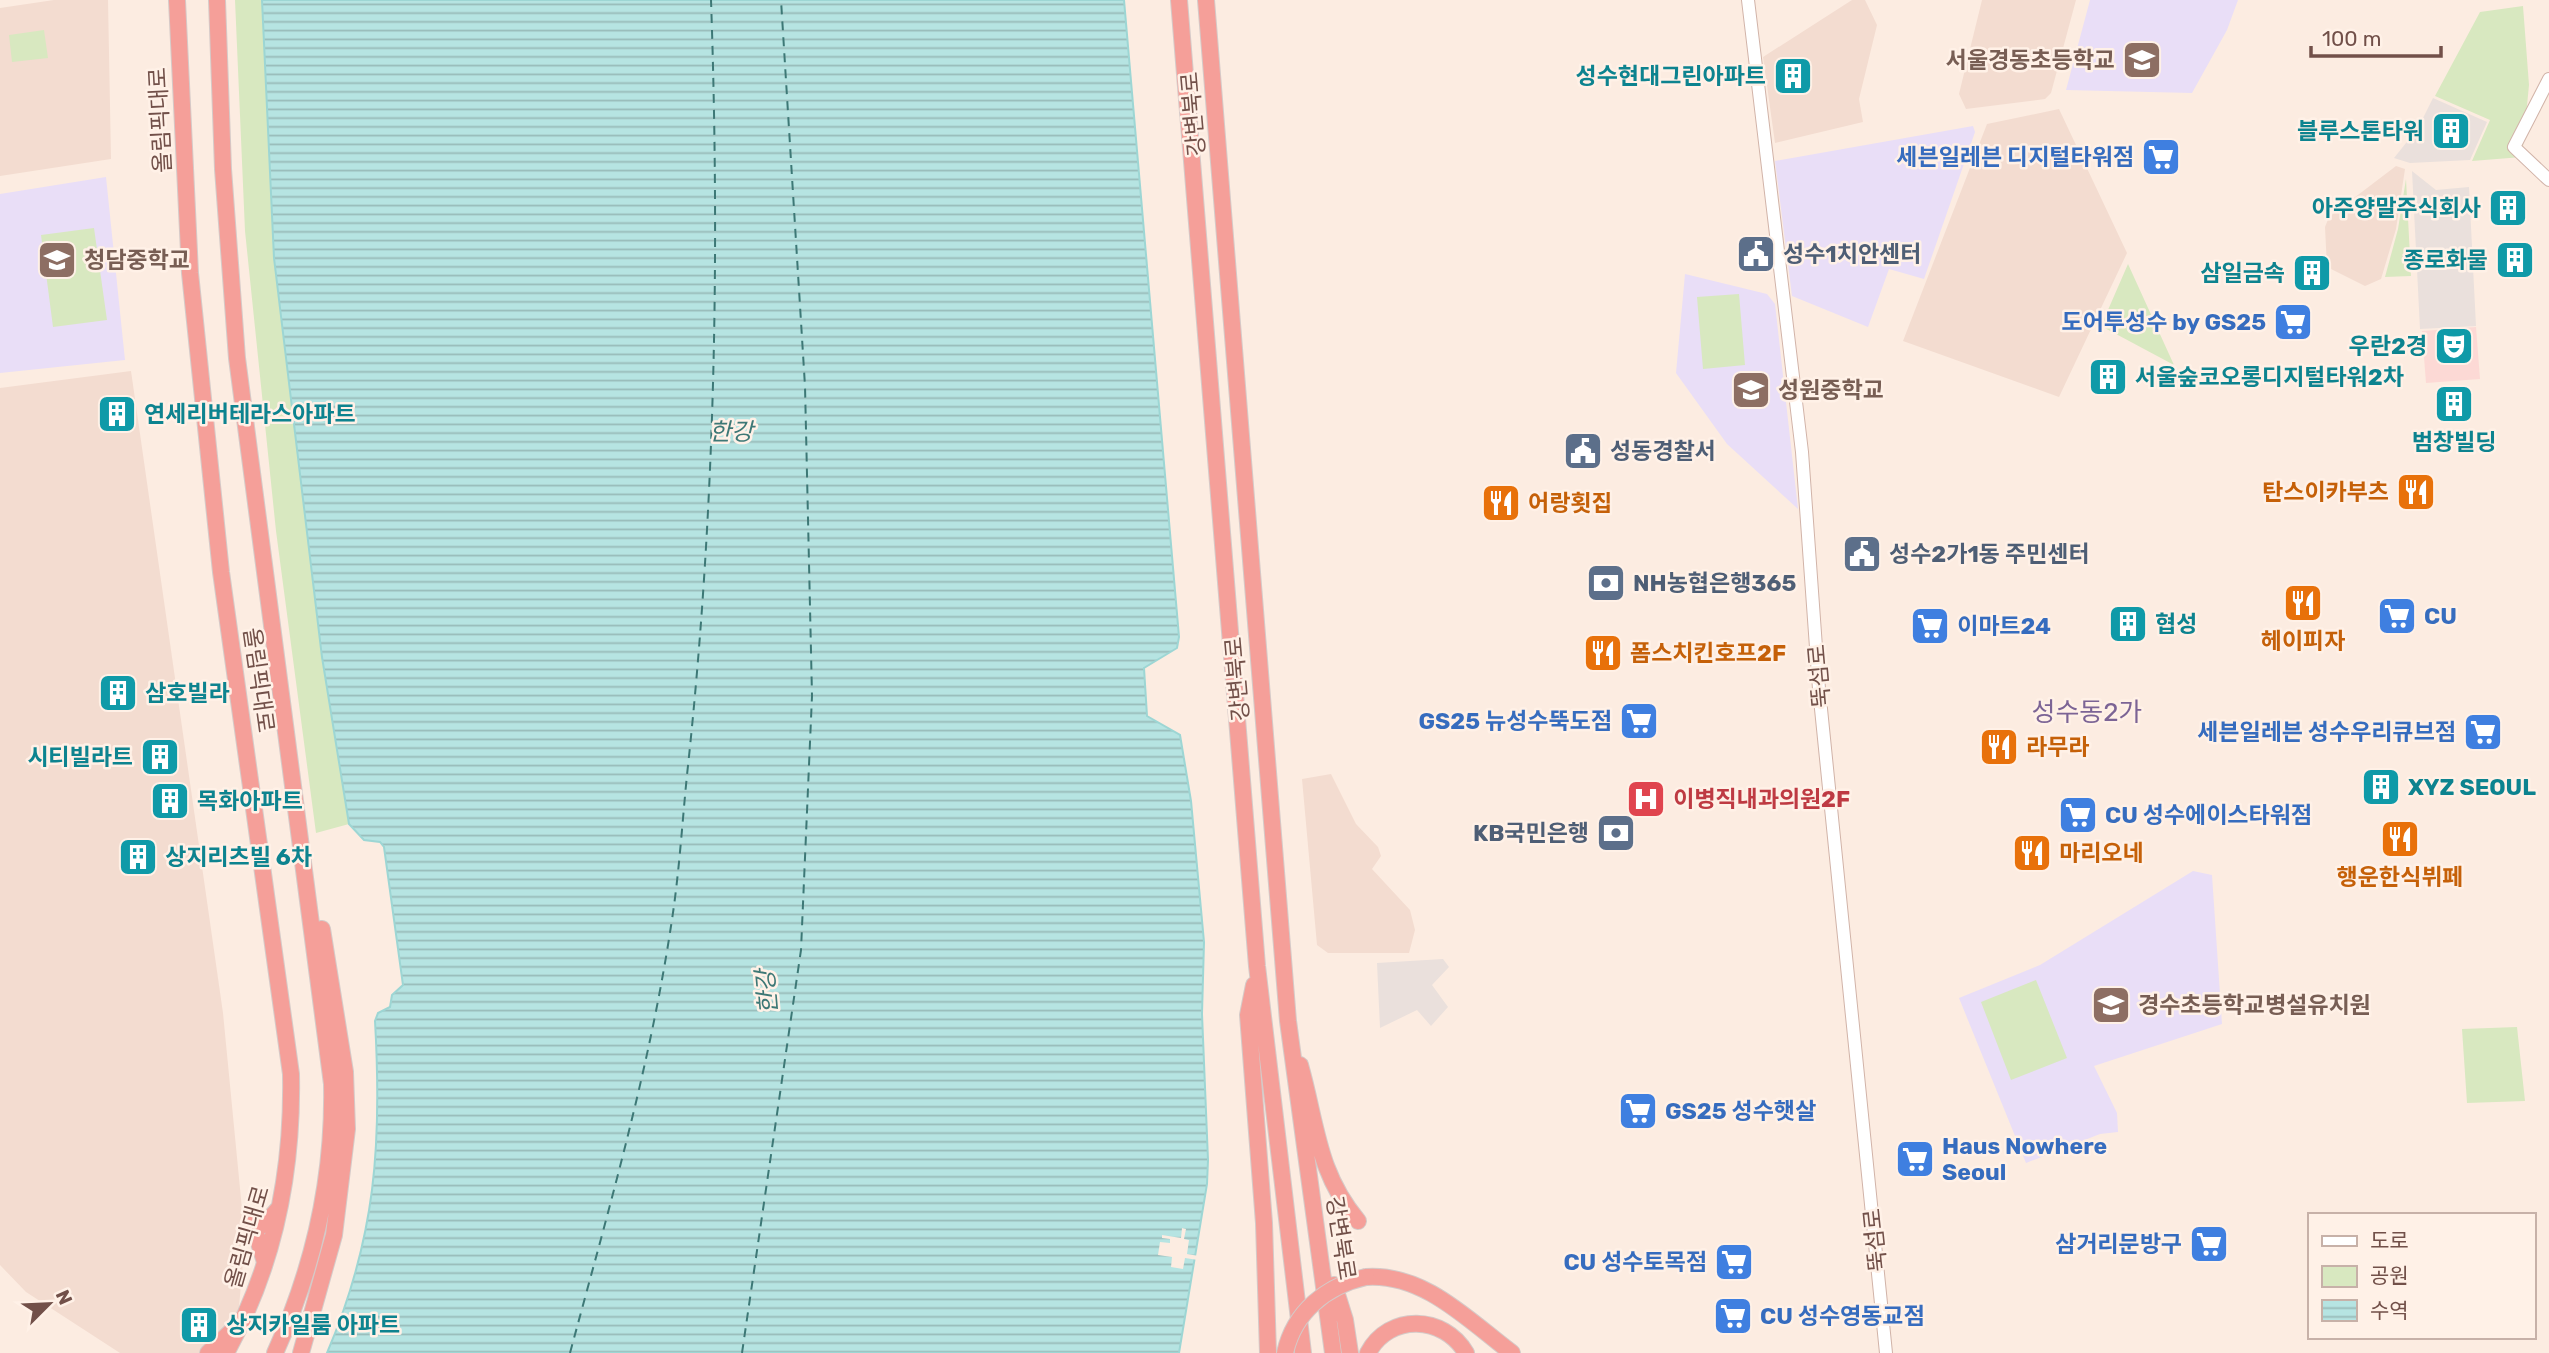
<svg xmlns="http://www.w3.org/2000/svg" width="2549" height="1353" font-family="Rubik,'Noto Sans KR',sans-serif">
  <defs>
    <pattern id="water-rules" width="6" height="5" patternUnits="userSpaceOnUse" patternTransform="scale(1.75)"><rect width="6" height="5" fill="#b6e4e2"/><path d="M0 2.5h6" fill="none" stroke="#98bbb9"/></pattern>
  </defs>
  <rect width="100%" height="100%" fill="#fcece1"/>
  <path fill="#f3dcd0" d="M54,0H108L111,159L0,176V8Z
    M1852,0H1865L1877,25L1859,99L1863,122L1775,143L1763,57Z
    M1982,0H2076L2051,93L2045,99L1966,109L1959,94Z
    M2059,109L2127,253L2059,397L1903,341L1987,124Z
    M2396,166L2405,169L2396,229L2381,279L2365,286L2327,267L2325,227L2329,217Z
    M131,371L223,1013L245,1240L238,1318L200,1353H120L26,1292L0,1265V388Z
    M1331,774L1356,824L1378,847L1381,856L1372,869L1410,910L1415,930L1409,953H1328L1317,945L1302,779Z"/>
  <path fill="#fcd9d5" d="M2476,327L2480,379L2426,383L2422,331Z"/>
  <path fill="#eae0dc" d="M2433,98L2487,122L2470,160L2410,163L2394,158L2418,128Z
    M2412,171L2436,190L2469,187L2476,326L2420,329Z
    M1443,959L1449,967L1432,985L1448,1007L1431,1026L1417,1010L1380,1028L1377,963Z"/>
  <path fill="#e9def7" d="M2090,0H2238L2227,30L2192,93L2066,90Z
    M1973,126L1975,132L1924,279L1889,269L1868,327L1792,296L1775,161Z
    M106,177L125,360L0,373V194Z
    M1685,274L1767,294L1775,304L1798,509L1727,444L1676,373Z
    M2193,871L2212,875L2222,1024L2094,1066L2117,1113L2118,1132L2100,1134L2026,1163L1959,998L2040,965Z"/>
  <path fill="#d8e8c0" d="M235,0H262L274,258L322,657L349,824L316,833L276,531L245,231Z
    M2523,6L2529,85L2522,157L2472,161L2490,120L2435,96L2480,12Z
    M44,30L48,58L12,62L9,35Z
    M2406,179L2411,276L2385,277L2398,229Z
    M94,228L107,320L53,327L41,235Z
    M2128,264L2174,365L2101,326Z
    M1739,294L1745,365L1703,369L1697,297Z
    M2036,980L2067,1058L2011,1080L1981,1002Z
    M2517,1027L2525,1101L2467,1103L2462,1029Z"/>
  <path fill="url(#water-rules)" stroke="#9dd6d4" stroke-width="2" d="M262,0H1124L1179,637L1177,648L1144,668L1147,716L1180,735L1191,801L1204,942L1202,1014L1208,1160L1207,1184L1179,1353H327C376,1238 382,1144 375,1021L378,1013L390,1007L392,995L403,985L384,847L380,842L364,840L349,824L322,657L274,258Z"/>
  <path fill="#fcece1" d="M1182,1228L1186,1229L1184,1239L1189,1240L1187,1254L1199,1256L1198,1260L1185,1258L1183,1269L1171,1267L1172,1257L1158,1255L1160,1242L1170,1243V1239L1162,1238V1235L1181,1238Z"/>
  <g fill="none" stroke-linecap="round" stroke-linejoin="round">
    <path stroke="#3d7876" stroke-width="2" stroke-dasharray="9 7" stroke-linecap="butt" d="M570,1353C608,1212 649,1071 671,926C679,876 682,825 687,775C715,518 720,258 711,0
      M742,1353L801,950L812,696L805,386L781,0"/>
    <g stroke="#d1b3a8" stroke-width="14">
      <path id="secondary" d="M1748,0L1802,452L1819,689L1886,1353
        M2549,79L2514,147L2549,180"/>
    </g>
    <g stroke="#d5cac8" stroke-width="18">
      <path id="highway" d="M177,0L190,273L221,572L291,1074C293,1172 274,1267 226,1353
        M217,0L223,169L237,358L332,1084C334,1178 314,1267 275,1353
        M1179,0L1257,966L1303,1353
        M1206,0L1288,1021L1333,1353
        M1254,985L1248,1015L1264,1223L1268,1353
        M1300,1065C1317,1125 1317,1172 1358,1221
        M265,1262L253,1224L264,1225L279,1208
        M1366,1277C1424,1273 1468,1320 1512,1353
        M1334,1285L1345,1320L1350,1353
        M208,1353L237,1326
        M301,1353L334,1235L347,1129L345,1072L322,929
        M1368,1353C1389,1313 1444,1315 1466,1353"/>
    </g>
    <use href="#secondary" stroke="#fff" stroke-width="12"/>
    <use href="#highway" stroke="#f59f99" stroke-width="16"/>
    <g stroke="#d5cac8" stroke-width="18" stroke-linecap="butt">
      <path id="highway-bridge" d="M1285,1353C1294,1312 1326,1286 1366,1277"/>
    </g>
    <use href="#highway-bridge" stroke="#f59f99" stroke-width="16"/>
  </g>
  <defs>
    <g id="school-square" transform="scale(2.0125)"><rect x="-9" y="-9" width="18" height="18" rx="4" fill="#8d6e63" stroke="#fff1e7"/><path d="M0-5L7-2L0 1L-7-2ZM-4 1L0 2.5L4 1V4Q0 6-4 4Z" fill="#fff"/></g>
    <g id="building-square" transform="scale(2.0125)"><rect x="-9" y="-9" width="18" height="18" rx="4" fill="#0f9aa8" stroke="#fff1e7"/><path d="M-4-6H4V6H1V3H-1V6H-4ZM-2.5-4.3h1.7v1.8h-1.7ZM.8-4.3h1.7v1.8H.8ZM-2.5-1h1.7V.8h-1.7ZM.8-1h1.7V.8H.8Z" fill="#fff"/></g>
    <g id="supermarket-square" transform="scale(2.0125)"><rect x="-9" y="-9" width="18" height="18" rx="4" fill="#3f7fe0" stroke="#fff1e7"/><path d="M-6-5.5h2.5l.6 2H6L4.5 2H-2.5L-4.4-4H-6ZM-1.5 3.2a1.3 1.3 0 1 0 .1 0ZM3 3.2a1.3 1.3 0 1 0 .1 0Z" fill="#fff"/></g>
    <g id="civic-square" transform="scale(2.0125)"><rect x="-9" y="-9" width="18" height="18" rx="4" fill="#5c6f8a" stroke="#fff1e7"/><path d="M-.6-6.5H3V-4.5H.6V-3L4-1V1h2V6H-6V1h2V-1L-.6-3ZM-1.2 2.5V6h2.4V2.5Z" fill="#fff"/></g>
    <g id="theatre-square" transform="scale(2.0125)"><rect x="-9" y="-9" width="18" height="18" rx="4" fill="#0f9aa8" stroke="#fff1e7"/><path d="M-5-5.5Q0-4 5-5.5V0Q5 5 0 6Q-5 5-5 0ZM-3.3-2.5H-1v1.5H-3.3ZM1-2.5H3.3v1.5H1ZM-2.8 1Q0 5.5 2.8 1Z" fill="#fff"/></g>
    <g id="restaurant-square" transform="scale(2.0125)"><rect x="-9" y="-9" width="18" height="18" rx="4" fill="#e8710a" stroke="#fff1e7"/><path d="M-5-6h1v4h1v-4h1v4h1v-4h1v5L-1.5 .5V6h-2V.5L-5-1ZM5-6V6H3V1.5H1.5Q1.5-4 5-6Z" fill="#fff"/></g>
    <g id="bank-square" transform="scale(2.0125)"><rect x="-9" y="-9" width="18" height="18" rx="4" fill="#5c6f8a" stroke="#fff1e7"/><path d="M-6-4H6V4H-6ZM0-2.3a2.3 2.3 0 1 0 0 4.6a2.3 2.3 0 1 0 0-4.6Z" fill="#fff"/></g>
    <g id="hospital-square" transform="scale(2.0125)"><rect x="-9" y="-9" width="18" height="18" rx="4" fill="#e0444e" stroke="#fff1e7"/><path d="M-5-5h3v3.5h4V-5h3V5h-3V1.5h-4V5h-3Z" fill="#fff"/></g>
  </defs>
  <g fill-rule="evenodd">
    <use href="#school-square" x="2142" y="60"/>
    <use href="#building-square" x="1793" y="76"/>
    <use href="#building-square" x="2451" y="131"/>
    <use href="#supermarket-square" x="2161" y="157"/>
    <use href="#building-square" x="2508" y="208"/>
    <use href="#civic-square" x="1756" y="254"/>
    <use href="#school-square" x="57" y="260"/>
    <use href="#building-square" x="2515" y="260"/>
    <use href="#building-square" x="2312" y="273"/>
    <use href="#supermarket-square" x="2293" y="322"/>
    <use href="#theatre-square" x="2454" y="346"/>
    <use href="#building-square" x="2108" y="377"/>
    <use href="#school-square" x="1751" y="390"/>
    <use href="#building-square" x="2454" y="404"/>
    <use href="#building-square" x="117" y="414"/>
    <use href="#civic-square" x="1583" y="451"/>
    <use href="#restaurant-square" x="2416" y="492"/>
    <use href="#restaurant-square" x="1501" y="503"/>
    <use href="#civic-square" x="1862" y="554"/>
    <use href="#bank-square" x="1606" y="583"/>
    <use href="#restaurant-square" x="2303" y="603"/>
    <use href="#supermarket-square" x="2397" y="616"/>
    <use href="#building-square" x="2128" y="624"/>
    <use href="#supermarket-square" x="1930" y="626"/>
    <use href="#restaurant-square" x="1603" y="653"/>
    <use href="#building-square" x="118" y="693"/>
    <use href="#supermarket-square" x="1639" y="721"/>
    <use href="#supermarket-square" x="2483" y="732"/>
    <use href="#restaurant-square" x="1999" y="747"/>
    <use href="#building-square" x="160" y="757"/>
    <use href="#building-square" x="2381" y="787"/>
    <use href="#hospital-square" x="1646" y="799"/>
    <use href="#building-square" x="170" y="801"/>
    <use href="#supermarket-square" x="2078" y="815"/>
    <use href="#bank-square" x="1616" y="833"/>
    <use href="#restaurant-square" x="2400" y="839"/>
    <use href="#restaurant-square" x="2032" y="853"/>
    <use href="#building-square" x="138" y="857"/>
    <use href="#school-square" x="2111" y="1005"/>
    <use href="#supermarket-square" x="1638" y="1111"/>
    <use href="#supermarket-square" x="1915" y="1159"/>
    <use href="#supermarket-square" x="2209" y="1244"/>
    <use href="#supermarket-square" x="1734" y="1262"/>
    <use href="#supermarket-square" x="1733" y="1316"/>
    <use href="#building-square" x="199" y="1325"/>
  </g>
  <g text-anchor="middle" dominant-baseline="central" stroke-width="5" stroke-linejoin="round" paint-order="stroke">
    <g font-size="23" font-weight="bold" fill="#785e54" stroke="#fff1e7" text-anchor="start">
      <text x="2115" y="60" text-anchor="end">서울경동초등학교</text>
      <text x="84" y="260">청담중학교</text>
      <text x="1778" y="390">성원중학교</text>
      <text x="2138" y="1005">경수초등학교병설유치원</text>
    </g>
    <g font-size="23" font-weight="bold" fill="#0d838f" stroke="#fff1e7" text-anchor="start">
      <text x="1766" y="76" text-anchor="end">성수현대그린아파트</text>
      <text x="2424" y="131" text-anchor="end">블루스톤타워</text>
      <text x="2481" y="208" text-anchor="end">아주양말주식회사</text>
      <text x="2488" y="260" text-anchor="end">종로화물</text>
      <text x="2285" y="273" text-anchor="end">삼일금속</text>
      <text x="2427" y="346" text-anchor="end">우란2경</text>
      <text x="2135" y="377">서울숲코오롱디지털타워2차</text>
      <text x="144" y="414">연세리버테라스아파트</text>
      <text x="2454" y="442" text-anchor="middle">범창빌딩</text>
      <text x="2155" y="624">협성</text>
      <text x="145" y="693">삼호빌라</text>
      <text x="133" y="757" text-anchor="end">시티빌라트</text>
      <text x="2408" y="787">XYZ SEOUL</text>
      <text x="197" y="801">목화아파트</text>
      <text x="165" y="857">상지리츠빌 6차</text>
      <text x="226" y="1325">상지카일룸 아파트</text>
    </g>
    <g font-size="23" fill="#725049" stroke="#fff1e7">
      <text transform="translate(1193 114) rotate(-95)">강변북로</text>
      <text transform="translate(160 120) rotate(-93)">올림픽대로</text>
      <text transform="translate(1819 676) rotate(-95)">뚝섬로</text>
      <text transform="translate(1237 679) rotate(-95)">강변북로</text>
      <text transform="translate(259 680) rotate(82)">올림픽대로</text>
      <text transform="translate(247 1237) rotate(-74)">올림픽대로</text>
      <text transform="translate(1341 1238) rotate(81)">강변북로</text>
      <text transform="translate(1875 1240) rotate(-96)">뚝섬로</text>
    </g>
    <g font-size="23" font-weight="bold" fill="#366cbe" stroke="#fff1e7" text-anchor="end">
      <text x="2134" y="157">세븐일레븐 디지털타워점</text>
      <text x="2266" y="322">도어투성수 by GS25</text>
      <text x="2424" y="616" text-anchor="start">CU</text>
      <text x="1957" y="626" text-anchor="start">이마트24</text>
      <text x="1612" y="721">GS25 뉴성수뚝도점</text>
      <text x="2456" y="732">세븐일레븐 성수우리큐브점</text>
      <text x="2105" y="815" text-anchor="start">CU 성수에이스타워점</text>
      <text x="1665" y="1111" text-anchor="start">GS25 성수햇살</text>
      <text x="1942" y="1146" text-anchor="start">Haus Nowhere<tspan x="1942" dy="26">Seoul</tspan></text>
      <text x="2182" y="1244">삼거리문방구</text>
      <text x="1707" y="1262">CU 성수토목점</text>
      <text x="1760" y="1316" text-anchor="start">CU 성수영동교점</text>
    </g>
    <g font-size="23" font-weight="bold" fill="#4e5e75" stroke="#fff1e7" text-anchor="start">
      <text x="1783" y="254">성수1치안센터</text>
      <text x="1610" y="451">성동경찰서</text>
      <text x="1889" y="554">성수2가1동 주민센터</text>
      <text x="1633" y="583">NH농협은행365</text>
      <text x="1589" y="833" text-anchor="end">KB국민은행</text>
    </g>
    <g font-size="23" font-weight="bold" fill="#c56008" stroke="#fff1e7" text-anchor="start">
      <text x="2389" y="492" text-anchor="end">탄스이카부츠</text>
      <text x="1528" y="503">어랑횟집</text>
      <text x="2303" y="641" text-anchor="middle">헤이피자</text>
      <text x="1630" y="653">폼스치킨호프2F</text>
      <text x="2026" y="747">라무라</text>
      <text x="2059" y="853">마리오네</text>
      <text x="2400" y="877" text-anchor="middle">행운한식뷔페</text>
    </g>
    <g font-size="23" font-weight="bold" fill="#be3a42" stroke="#fff1e7" text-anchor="start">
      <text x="1673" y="799">이병직내과의원2F</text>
    </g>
    <g font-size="24" font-style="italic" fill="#3d7876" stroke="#fff1e7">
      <text x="731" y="432">한강</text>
      <text transform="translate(767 992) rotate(-95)">한강</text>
    </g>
    <g font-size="26" fill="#7c6495" stroke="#fff1e7">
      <text x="2087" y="712">성수동2가</text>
    </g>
  </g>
  <rect x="2308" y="1213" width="228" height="126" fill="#fff1e7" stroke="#c7b1a8" stroke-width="2"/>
  <rect x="2322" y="1236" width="35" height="10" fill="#ffffff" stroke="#c7b1a8" stroke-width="2"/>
  <text x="2370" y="1248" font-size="21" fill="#725049">도로</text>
  <rect x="2322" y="1266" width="35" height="21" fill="#d8e8c0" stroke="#c7b1a8" stroke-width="2"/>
  <text x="2370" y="1283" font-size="21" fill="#725049">공원</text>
  <rect x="2322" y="1300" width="35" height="21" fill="url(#water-rules)" stroke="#c7b1a8" stroke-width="2"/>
  <text x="2370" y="1318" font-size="21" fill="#725049">수역</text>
  <g transform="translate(49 1304) rotate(66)" stroke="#fff1e7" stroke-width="5" paint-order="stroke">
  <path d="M0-5L12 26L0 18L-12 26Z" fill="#725049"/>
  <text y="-10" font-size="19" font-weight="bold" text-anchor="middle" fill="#725049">N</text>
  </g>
  <path d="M2311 46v10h130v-10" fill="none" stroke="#725049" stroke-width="3.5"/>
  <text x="2322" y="46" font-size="21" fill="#725049" stroke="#fff1e7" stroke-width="5" paint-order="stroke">100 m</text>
</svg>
